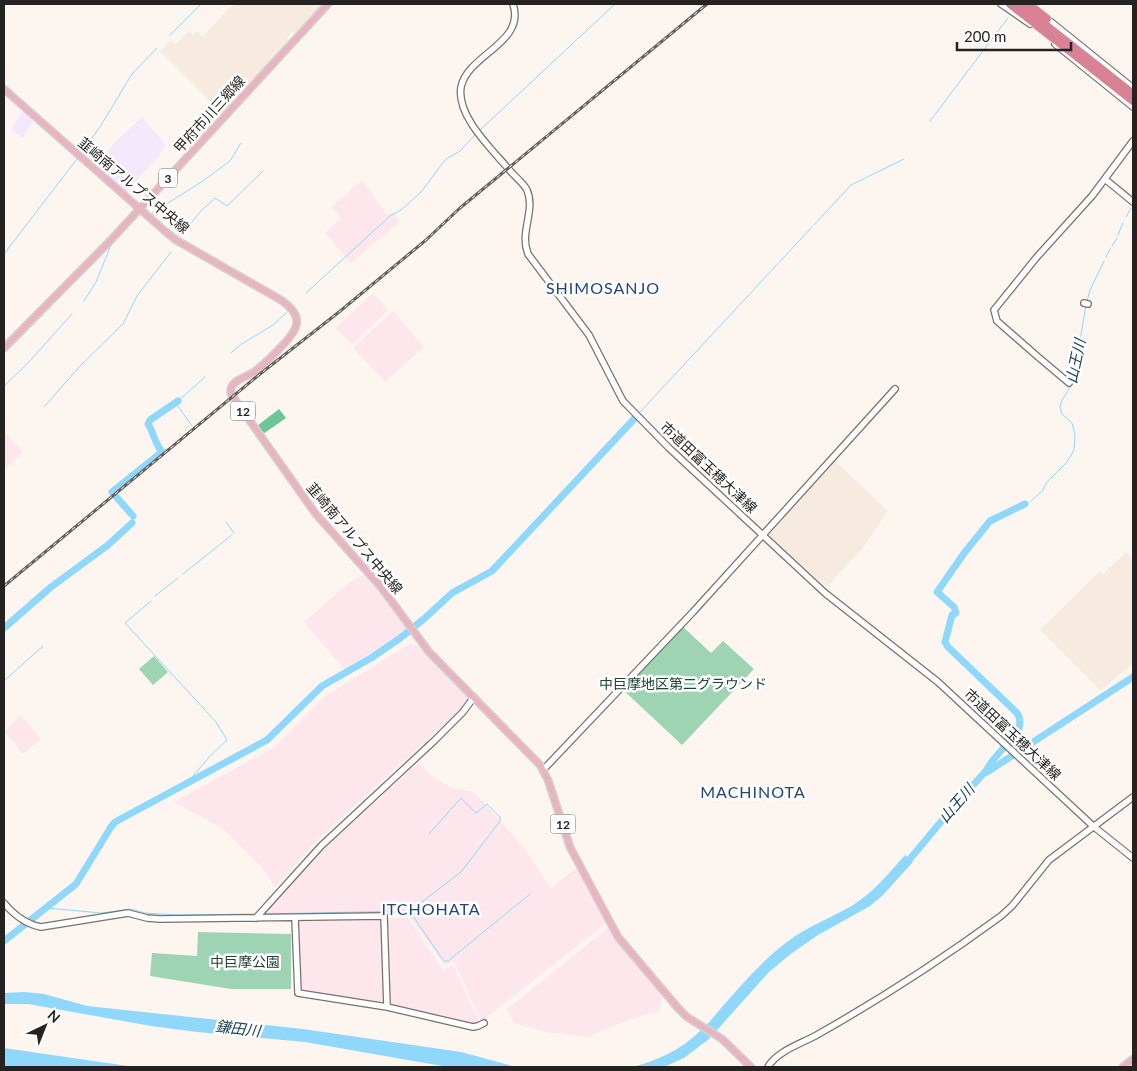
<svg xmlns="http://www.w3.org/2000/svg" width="1137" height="1071" font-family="Lato,'Noto Sans JP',sans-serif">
  <rect width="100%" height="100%" fill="#fdf6f0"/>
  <path fill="#f4e8fd" d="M23,110L34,120L23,138L11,130Z
    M142,117L166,145L158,158L126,191L95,167L117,140Z"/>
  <path fill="#fde7ec" d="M362,180L387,215L393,212L400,222L351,263L325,233L341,218L331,207Z
    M373,293L388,310L352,345L335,328Z
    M393,311L424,347L385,382L353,348Z
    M4,431L23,452L4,470Z
    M365,574L408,628L396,638L344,669L304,622L350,582Z
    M413,642L471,698L469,702L319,838L275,887L262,868L223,829L174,802L273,748L324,697Z
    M21,715L41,739L23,754L4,731Z
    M418,763L433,777L450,787L473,792L482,800L526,850L551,888L576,868L606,923L481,1022L454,961L445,966L408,914L261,916L321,851Z
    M387,918H408L443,970L453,965L479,1022L473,1024L389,1005Z
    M382,919L384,1004L299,991L297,920Z
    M609,927L619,944L662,996L660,1011L628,1020L588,1037L546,1032L515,1024L506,1010Z"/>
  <path fill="#f7eade" d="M236,4H324L297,32H292L287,38L289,42L222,113L160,51L171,40L175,44L189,31L193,35L197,31L203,37L228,9Z
    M834,460L888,511L865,545L828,586H826L767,534Z
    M1126,552L1133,559V664L1100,690L1040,630L1100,571L1103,574Z"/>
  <path fill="#9ed3b4" d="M681,625L711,653L723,641L754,669L682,745L621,688Z
    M154,656L168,672L153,685L139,669Z
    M198,932L291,934V989H231L150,976L152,953L197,956Z"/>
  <path fill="#6ec697" d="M279,409L286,418L263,434L257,426Z"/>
  <path fill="#8fd7fb" d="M905,855L913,862L882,896L870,906L818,935L792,953L769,972L709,1039L684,1058L664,1067H632C657,1061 680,1050 699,1032C708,1025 715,1015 722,1007C742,984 763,960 787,942C808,926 831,918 853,905C874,892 889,873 905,855Z
    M25,992L44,994L87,1006L303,1029L461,1052L516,1067H448L305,1042L197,1032L151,1026L56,1009L28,1004H4V993Z
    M4,1048L135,1067H4Z"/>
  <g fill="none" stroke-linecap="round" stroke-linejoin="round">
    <path stroke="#8fd7fb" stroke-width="1" d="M170,35L201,4
      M930,121L1008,18
      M479,131L615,4
      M81,153L100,127L132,74L157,48
      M152,213L203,181L230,161L241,143
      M1126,217L1131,208
      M814,225L851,185L904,159
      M183,233L200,212L215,198L227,206L263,171
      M1118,235L1123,223
      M1112,246L1117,238
      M4,254L77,159
      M1106,257L1110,249
      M306,293L390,216L401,210L421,192L446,159L460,151L476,134
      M84,301L96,282L111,245
      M1087,301L1090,290L1104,261
      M231,353L240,345L273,325L287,312
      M4,386L28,363L72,314
      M44,407L81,365L123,324L137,296L171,252
      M640,412L812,227
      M192,426L177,405L178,401L205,377
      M1030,502L1043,490L1047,482L1067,462L1074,450L1075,435L1072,423L1062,414L1060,407L1062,400L1073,383L1086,305
      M226,522L234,533
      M183,574L232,535
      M155,596L178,578
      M151,601L125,623L216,722L227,740L211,755L187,783
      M5,680L43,646
      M47,908L101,913L131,909L145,913L177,915L256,914
      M410,912L444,961H448L530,894
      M262,914L410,911L461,872L500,821V817L487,804L476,813L461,798L429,834"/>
    <path stroke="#8fd7fb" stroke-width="7" d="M133,516L112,492L162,452C154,442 154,433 148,424L150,420L178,401
      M4,628L51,587L108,545L132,523
      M987,772L1133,677
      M904,866L955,805L985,772L993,760L1018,731C1021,724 1021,719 1017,713L948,647L945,642L952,615L956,613L954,607L937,592L965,552L990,521L1025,504
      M4,941L76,884L111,827L115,822L267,740L322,686L371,658L399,639L425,618L452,593L492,571L634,419"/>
    <g stroke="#78726c" stroke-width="8">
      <path id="secondary" d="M513,4C526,43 468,54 461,87C456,117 494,151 512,173C517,178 524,184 527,190C536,211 519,232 528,254L589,335L623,401L669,448L825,593L938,682L1093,826L1133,858
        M1001,4L1030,24
        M1045,17L1133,88
        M1055,44L1133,107
        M1105,179L1133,202
        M1084,303L1088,304
        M1069,383L1037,356L997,321L994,310L1036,258L1092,196L1133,141
        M543,770L693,612L895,389
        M4,903C14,915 25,924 41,927L128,913L147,918L160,919L384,916L387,1007
        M256,918L321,846L434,741L463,712L474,697
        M295,918L298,993L387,1007L473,1027L478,1026L484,1023
        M768,1067C776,1052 800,1044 815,1036C879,1000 941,960 1001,916L1012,906L1049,860L1133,797"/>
    </g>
    <g stroke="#d3d3d3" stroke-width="9">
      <path id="primary" d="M4,89L166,232L176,240L281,300C306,317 298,330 280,348C272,357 263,365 254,372C245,378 228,381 231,394L315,513L381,587L429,652L540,765L548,780L570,847L618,937L678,1008L687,1017L722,1039L751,1067
        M4,348L110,241L328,4
        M1123,1067L1133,1059"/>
    </g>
    <g stroke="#d3d3d3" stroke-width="10">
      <path id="highway" d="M1010,4L1133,101
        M1019,4L1133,94
        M1029,5L1047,19"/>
    </g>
    <use href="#secondary" stroke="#fff" stroke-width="5.5"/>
    <use href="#primary" stroke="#e8b4c0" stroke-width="6"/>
    <use href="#highway" stroke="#d98296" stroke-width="8"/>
    <g stroke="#615e5b" stroke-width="3">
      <path id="rail" d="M4,586L260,374L339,312L426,240L460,208L707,4"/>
    </g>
    <use href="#rail" stroke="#fff" stroke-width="1" stroke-dasharray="4" stroke-linecap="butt"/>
  </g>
  <g text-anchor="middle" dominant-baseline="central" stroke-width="5" stroke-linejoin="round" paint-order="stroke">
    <g fill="#fff" stroke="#666564" stroke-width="1">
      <rect x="159" y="168.5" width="18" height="19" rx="4"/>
      <rect x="230.5" y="401.5" width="25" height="19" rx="4"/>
      <rect x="550.5" y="814.5" width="25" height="19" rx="4"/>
    </g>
    <g font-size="12" font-weight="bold" fill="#252321">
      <text x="168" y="178">3</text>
      <text x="243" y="411">12</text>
      <text x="563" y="824">12</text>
    </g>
    <g font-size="14" fill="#252321" stroke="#fff">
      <text transform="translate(209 114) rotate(-48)">甲府市川三郷線</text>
      <text transform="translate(134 185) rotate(40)">韮崎南アルプス中央線</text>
      <text transform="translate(709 467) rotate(43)">市道田富玉穂大津線</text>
      <text transform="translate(355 538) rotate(50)">韮崎南アルプス中央線</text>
      <text transform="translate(1013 734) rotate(43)">市道田富玉穂大津線</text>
    </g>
    <g font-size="14" fill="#1e4330" stroke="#fff">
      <text x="683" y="683">中巨摩地区第二グラウンド</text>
      <text x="245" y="961">中巨摩公園</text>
    </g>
    <g font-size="15" font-style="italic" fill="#123c4f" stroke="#fff">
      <text transform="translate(1075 361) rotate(-78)">山王川</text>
      <text transform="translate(956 803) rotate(-49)">山王川</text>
      <text transform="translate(238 1028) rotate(7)">鎌田川</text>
    </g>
    <g font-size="16" letter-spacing="1" fill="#25447b" stroke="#fff">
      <text x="603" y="287">SHIMOSANJO</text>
      <text x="753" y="791">MACHINOTA</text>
      <text x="431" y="908">ITCHOHATA</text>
    </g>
  </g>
  <rect width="1137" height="1071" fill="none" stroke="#252321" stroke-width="10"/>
  <g transform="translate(45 1026) rotate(43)" stroke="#ffffff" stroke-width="4" paint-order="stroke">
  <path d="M0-4L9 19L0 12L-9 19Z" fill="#252321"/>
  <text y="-8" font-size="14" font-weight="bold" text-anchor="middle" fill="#252321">N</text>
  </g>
  <path d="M957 42v8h114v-8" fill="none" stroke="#252321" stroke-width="2.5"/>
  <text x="964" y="42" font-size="15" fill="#252321" stroke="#ffffff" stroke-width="4" paint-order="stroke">200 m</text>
</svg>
